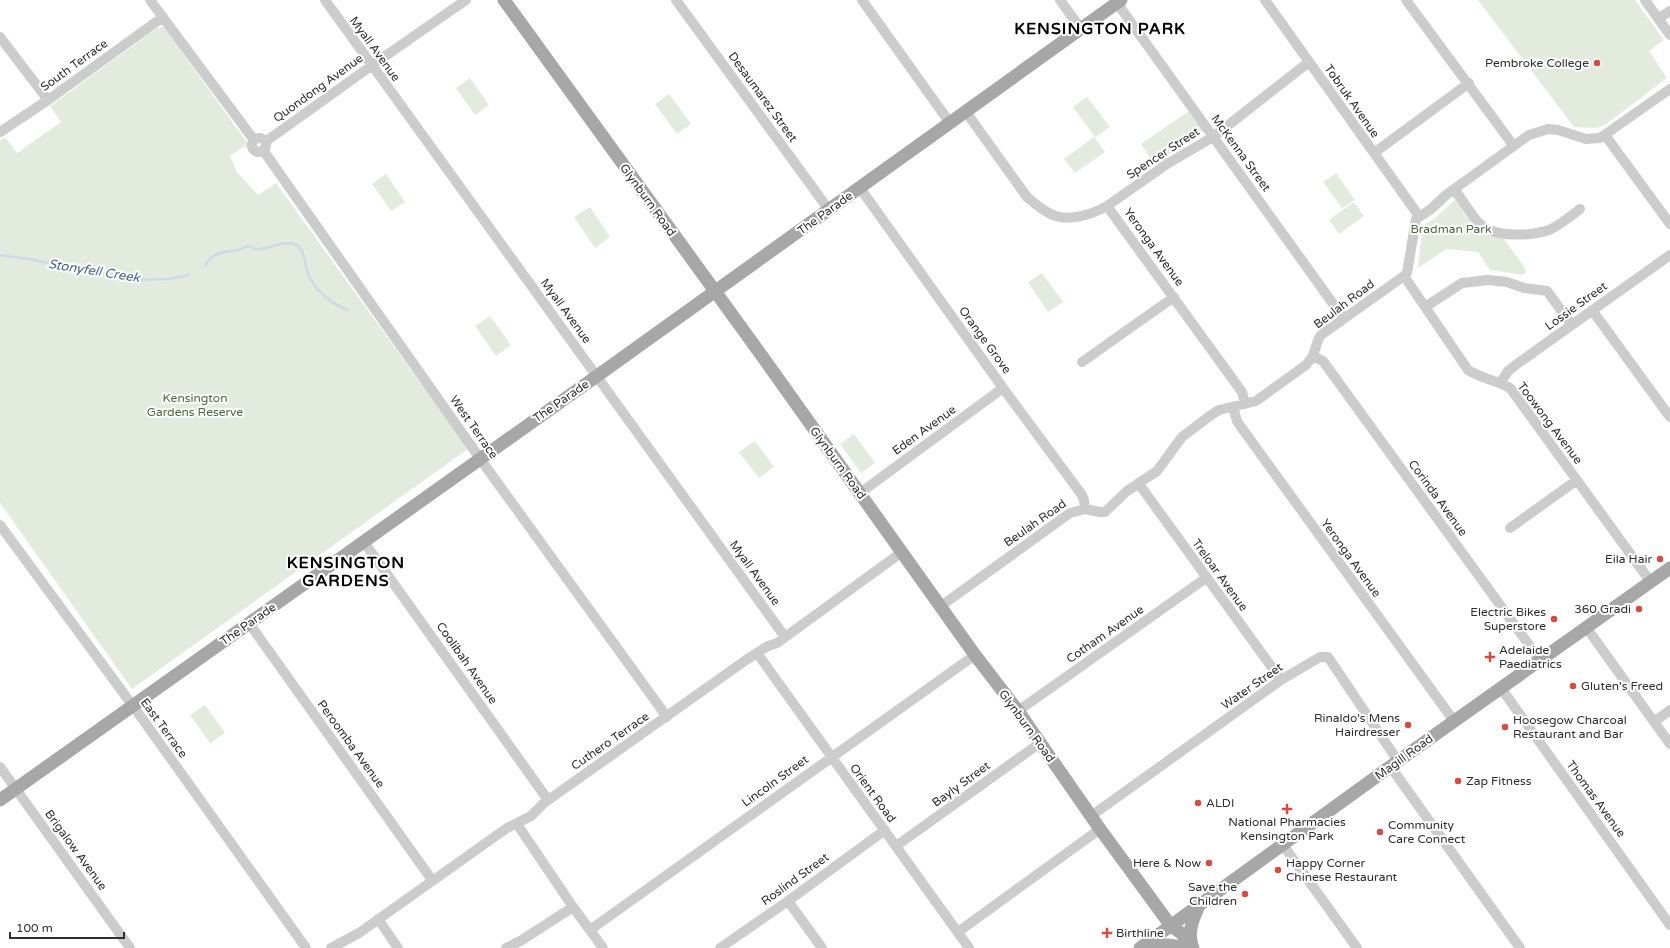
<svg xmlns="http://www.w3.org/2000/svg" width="1670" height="948" font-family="'Varela Round',sans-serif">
  <rect width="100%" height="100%" fill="#fff"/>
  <path fill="#e3ebde" d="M1478,0H1635L1664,40L1649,51L1667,78L1605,125L1596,128L1574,127Z
    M164,27L248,144L252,155L245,146L230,156L237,172L258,195L276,183L468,449L132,689L0,503V141L5,137L17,153L61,122L50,106L157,28Z
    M470,78L489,105L475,115L456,88Z
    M669,94L691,124L677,134L655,104Z
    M1087,97L1110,127L1095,137L1073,107Z
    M1189,111L1203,131L1155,165L1141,144Z
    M1094,137L1105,152L1075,173L1064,159Z
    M1336,173L1355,200L1342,208L1323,182Z
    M386,174L405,202L391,211L372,184Z
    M1456,199L1463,206L1462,210L1466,216L1471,219V222L1475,228H1479L1488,235L1504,239L1525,268L1526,272L1522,275L1490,270L1478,252L1446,249L1418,268L1422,230L1425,224L1434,219Z
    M1354,202L1364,216L1339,234L1329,220Z
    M590,207L610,237L595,248L574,217Z
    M1042,273L1063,302L1048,312L1028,282Z
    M490,316L511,345L496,356L475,326Z
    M854,434L875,463L861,473L840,444Z
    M755,441L774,467L759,478L739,452Z
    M205,705L225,733L210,743L190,715Z"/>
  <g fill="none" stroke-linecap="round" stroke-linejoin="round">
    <path stroke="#ccdae9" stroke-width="2.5" d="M0,255L34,260L66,267L122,276L135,280L168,279L189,275
      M205,265C218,246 230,256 248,246C252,247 256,250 260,249C272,248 289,238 299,247C305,253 305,263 307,271C312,288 332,305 348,310"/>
    <path stroke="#ccc" stroke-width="10" d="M150,0L254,140
      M325,0L785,637
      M676,0L829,210
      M862,0L950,123
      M1060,0L1081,29
      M1265,0L1419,216
      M1406,0L1513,145
      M1645,0L1670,35
      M1117,3L1344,319
      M1659,18L1670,11
      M0,37L48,100
      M966,112L1027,197C1035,204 1043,211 1053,215C1069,222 1093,214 1107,206L1242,392L1245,404
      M0,132L48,100L163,17
      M1605,135L1670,224
      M252 145a7 7 0 1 1 14 0a7 7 0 1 1-14 0Z
      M265,142L371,66L466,0
      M263,150L486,467L667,717
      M1374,153L1469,83
      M860,188L1003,388L1082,495L1084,500L1085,509
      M1454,189C1463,200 1470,214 1480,224C1495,238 1531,236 1549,230C1560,225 1571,216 1580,209
      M1107,206L1167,164L1213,137L1309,62
      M1404,276L1468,370C1482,379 1497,380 1510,388L1650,581
      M1425,307L1462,283L1488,280L1507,282L1524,288L1547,291L1572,325
      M1592,310L1670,417
      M1313,356L1323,361L1540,660
      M1082,362L1174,297
      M1501,382L1508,371L1517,364L1670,255
      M1233,407L1237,421L1241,427L1454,721
      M1139,484L1281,680
      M860,493L1003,388
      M0,525L141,717L306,948
      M1510,528L1577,480
      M364,542L548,800
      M941,606L1070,513L1085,509L1100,512H1105L1127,491L1157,471L1182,437L1211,415L1219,410L1256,401L1306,365L1313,356L1318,340L1321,335L1404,276L1407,273L1416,219L1431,209L1446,195L1529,135L1548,129L1558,130L1586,139L1600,138L1670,89
      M249,623L432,880
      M1586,627L1670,744
      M757,653L969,948
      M1501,688L1670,925
      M1018,711L1206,578
      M1654,722L1670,710
      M1390,766L1520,948
      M0,767L130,948
      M1091,816L1281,680L1320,657H1328L1398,761
      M517,824L573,907L603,948
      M1283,845L1357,948
      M896,846L1040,743
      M788,901L822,948
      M378,919L398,948
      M590,930L975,655
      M958,932L1100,829
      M331,948L359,933L507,828L531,816L544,803L746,660L768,646L777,643L902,552
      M506,948L522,940L573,907
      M720,948L788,901L885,830"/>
    <path stroke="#a7a7a7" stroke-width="13" d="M504,0L762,356L975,655L1018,711L1100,829L1171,926L1181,933L1193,948
      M0,800L597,376L1121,0
      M1192,946C1188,932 1192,921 1198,908
      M1142,947L1168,945L1181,947
      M1140,948L1398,761L1670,568"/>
  </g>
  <g fill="#d64c42" stroke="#fff" stroke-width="1.5">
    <circle cx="1597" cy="63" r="4"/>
    <circle cx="1660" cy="559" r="4"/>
    <circle cx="1639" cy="609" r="4"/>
    <circle cx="1554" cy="619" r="4"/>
    <path d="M1488 651h4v4h4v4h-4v4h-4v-4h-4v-4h4z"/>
    <circle cx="1573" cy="686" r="4"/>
    <circle cx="1408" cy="725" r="4"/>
    <circle cx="1505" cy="727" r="4"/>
    <circle cx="1458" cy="781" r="4"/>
    <circle cx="1198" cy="803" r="4"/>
    <path d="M1285 803h4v4h4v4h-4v4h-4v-4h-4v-4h4z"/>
    <circle cx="1380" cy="832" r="4"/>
    <circle cx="1209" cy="863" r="4"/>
    <circle cx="1278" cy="870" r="4"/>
    <circle cx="1245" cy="894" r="4"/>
    <path d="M1105 927h4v4h4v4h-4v4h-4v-4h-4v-4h4z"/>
  </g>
  <g text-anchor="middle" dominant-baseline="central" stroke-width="4" stroke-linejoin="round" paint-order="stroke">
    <g font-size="12" fill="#2f2f2f" stroke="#fff">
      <text transform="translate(375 49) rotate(54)">Myall Avenue</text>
      <text transform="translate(74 65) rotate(-36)">South Terrace</text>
      <text transform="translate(318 88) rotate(-36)">Quondong Avenue</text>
      <text transform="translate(763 97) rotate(54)">Desaumarez Street</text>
      <text transform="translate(1352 101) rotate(55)">Tobruk Avenue</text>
      <text transform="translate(1163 153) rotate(-33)">Spencer Street</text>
      <text transform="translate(1241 153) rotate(54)">McKenna Street</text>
      <text transform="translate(648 200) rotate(54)">Glynburn Road</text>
      <text transform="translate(825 213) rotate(-36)">The Parade</text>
      <text transform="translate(1154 247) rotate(54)">Yeronga Avenue</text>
      <text transform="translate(1344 304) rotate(-37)">Beulah Road</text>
      <text transform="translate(1576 306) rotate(-36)">Lossie Street</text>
      <text transform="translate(566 311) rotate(54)">Myall Avenue</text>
      <text transform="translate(985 340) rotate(54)">Orange Grove</text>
      <text transform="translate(561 401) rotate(-35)">The Parade</text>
      <text transform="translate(1550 423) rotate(53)">Toowong Avenue</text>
      <text transform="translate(474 427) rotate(55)">West Terrace</text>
      <text transform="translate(924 430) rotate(-36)">Eden Avenue</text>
      <text transform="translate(838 463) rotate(54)">Glynburn Road</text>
      <text transform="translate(1438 498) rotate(54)">Corinda Avenue</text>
      <text transform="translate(1035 523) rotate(-35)">Beulah Road</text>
      <text transform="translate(1351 558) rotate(54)">Yeronga Avenue</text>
      <text transform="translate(755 573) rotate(54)">Myall Avenue</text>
      <text transform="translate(1220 575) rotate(54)">Treloar Avenue</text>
      <text transform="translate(248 624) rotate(-35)">The Parade</text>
      <text transform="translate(1105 634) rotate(-35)">Cotham Avenue</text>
      <text transform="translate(467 663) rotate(55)">Coolibah Avenue</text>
      <text transform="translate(1252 686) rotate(-35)">Water Street</text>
      <text transform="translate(1027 726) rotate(54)">Glynburn Road</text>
      <text transform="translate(164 728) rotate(54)">East Terrace</text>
      <text transform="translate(610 741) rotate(-35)">Cuthero Terrace</text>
      <text transform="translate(351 744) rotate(54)">Peroomba Avenue</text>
      <text transform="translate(1404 757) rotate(-36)">Magill Road</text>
      <text transform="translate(775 781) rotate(-36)">Lincoln Street</text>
      <text transform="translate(961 784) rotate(-36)">Bayly Street</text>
      <text transform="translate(873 793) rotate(54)">Orient Road</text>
      <text transform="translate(1596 799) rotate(54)">Thomas Avenue</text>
      <text transform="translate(76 850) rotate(54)">Brigalow Avenue</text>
      <text transform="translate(795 879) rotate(-36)">Roslind Street</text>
    </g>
    <g font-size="12" fill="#2f2f2f" stroke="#fff" text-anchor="start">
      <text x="1589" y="63" text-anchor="end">Pembroke College</text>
      <text x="1652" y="559" text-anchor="end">Eila Hair</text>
      <text x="1631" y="609" text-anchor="end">360 Gradi</text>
      <text x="1546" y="612" text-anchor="end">Electric Bikes<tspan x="1546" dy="14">Superstore</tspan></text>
      <text x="1499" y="650">Adelaide<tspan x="1499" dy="14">Paediatrics</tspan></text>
      <text x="1581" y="686">Gluten's Freed</text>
      <text x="1400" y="718" text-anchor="end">Rinaldo's Mens<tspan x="1400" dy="14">Hairdresser</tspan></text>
      <text x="1513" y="720">Hoosegow Charcoal<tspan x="1513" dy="14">Restaurant and Bar</tspan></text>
      <text x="1466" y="781">Zap Fitness</text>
      <text x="1206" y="803">ALDI</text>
      <text x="1287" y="822" text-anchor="middle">National Pharmacies<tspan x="1287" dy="14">Kensington Park</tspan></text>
      <text x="1388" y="825">Community<tspan x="1388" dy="14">Care Connect</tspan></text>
      <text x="1201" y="863" text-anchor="end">Here &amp; Now</text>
      <text x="1286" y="863">Happy Corner<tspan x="1286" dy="14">Chinese Restaurant</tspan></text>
      <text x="1237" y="887" text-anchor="end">Save the<tspan x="1237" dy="14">Children</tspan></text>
      <text x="1116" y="933">Birthline</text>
    </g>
    <g font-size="12" fill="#4d6740" stroke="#fff">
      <text x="1451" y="229">Bradman Park</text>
      <text x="195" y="398">Kensington<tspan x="195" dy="14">Gardens Reserve</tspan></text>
    </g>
    <g font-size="13" font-style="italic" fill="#44658a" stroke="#fff">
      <text transform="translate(94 271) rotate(9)">Stonyfell Creek</text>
    </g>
    <g font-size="16" font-weight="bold" letter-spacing="1" fill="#000" stroke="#fff">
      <text x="1100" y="29">KENSINGTON PARK</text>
      <text x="346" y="563">KENSINGTON<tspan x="346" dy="18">GARDENS</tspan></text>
    </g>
  </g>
  <path d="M10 932v6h114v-6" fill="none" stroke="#2f2f2f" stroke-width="2"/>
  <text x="16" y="932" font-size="12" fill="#2f2f2f" stroke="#ffffff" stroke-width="3" paint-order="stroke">100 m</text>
</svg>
